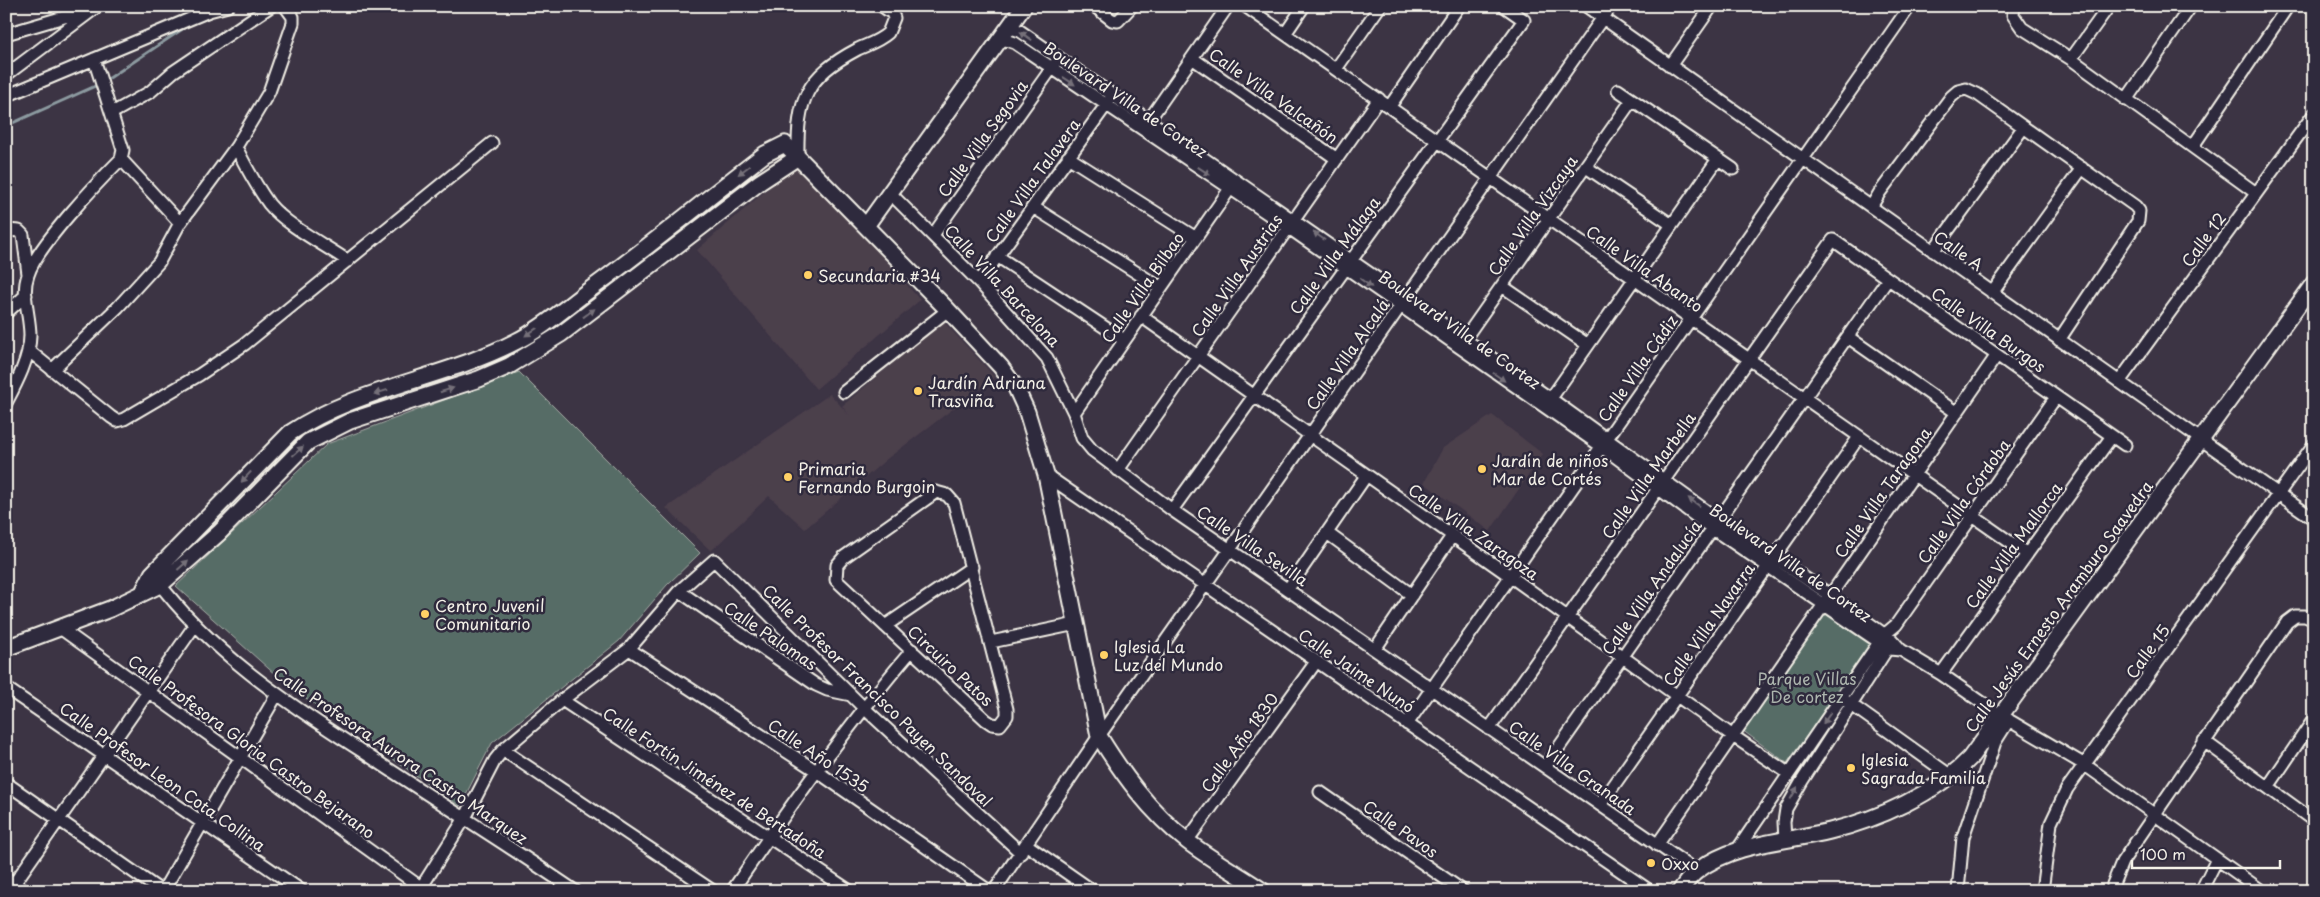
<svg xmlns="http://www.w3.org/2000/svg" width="2320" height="897" font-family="'Playpen Sans',sans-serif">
  <rect width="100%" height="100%" fill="#3c3444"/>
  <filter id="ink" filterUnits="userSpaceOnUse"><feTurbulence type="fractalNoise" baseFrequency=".02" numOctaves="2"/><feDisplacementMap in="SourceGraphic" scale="10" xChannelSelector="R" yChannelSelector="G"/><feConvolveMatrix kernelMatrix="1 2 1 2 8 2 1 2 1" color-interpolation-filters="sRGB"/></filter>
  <g filter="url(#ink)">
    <path fill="#4c3f4c" d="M800,161L920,300L816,389L697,250Z
      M943,321L995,377L888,458L805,529L769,496L711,551L666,508L830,394L850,416L842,406Z
      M1492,415L1543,454L1490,531L1424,483L1443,448Z"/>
    <path fill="#576c66" stroke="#a6aea7" d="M519,372L700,553L667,585L619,641L492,743L460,806L287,685L176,586L327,444Z
      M1828,611L1873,643L1787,763L1742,730Z"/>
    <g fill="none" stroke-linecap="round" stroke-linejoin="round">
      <path stroke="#8d9ba1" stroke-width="3" d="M6,126L102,83L187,26"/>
      <g stroke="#f4f1e8" stroke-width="15">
        <path id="minor" d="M1094,6L1112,20L1118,21L1132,6
          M1245,6L2027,554
          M1586,6L2314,519
          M2014,6L2013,15L2022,28L2071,59L2256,193
          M1005,31L1014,29L1020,31L1551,399L1719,520L1830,595L1892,640L1901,650L1941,674L2000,715L2085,765L2262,891
          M6,34L88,10
          M1285,34L1304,6
          M997,41L1006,40L1015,43L1289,228L1601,446L1713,529L1879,642L1889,649L1901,650
          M1192,58L1337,159
          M2071,59L2109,6
          M1670,66L1712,6
          M1336,69L1380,6
          M6,75L98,6
          M1618,90L1733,169
          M6,96L209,11L228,6
          M2126,100L2191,6
          M1390,106L1459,6
          M112,113L150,92L173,72L271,6
          M1149,120L1228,6
          M2193,146L2288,6
          M236,147C246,167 256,186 269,204C287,226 325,245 348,261
          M798,157C797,100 805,77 858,49C869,44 879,41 888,33L894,18L892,13L882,6
          M1068,157L1196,238
          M121,159L180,223
          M1586,167L1672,225
          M889,192L979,282L1047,358L1074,413L1082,438L1092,450L1172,510L1696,871
          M1033,207L1161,288
          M1871,207L1880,192L1951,97L1958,91L1966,89L1977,94L2135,206L2139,211L2138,221L2059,340
          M6,230L19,231L23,235L28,274
          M933,235L1054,65
          M1933,251L2023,128
          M997,256L1124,340
          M979,282L1109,101
          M1502,286L1588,345
          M1992,293L2082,168
          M6,313L26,295
          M1141,316L1510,576L1733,736L1788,773
          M1848,337L1957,413
          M1461,344L1632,100
          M28,350L111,417L117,421L124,419L199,375L245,344L492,143
          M52,370L118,307L159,262L180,223L236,147L269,92L293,23V17L285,6
          M2119,382L2314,114
          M844,392L948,310
          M6,403C16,384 30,358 30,335C30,315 21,294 28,275C36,247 99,181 121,159L123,150L94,59
          M1547,404L1718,159
          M1074,413L1234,183
          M1118,470L1379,99
          M1046,475L1650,891
          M936,492L947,495L954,503L1007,709V716L1000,725L992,724L986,720L836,580L837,565L844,557Z
          M1172,510L1524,20L1504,6
          M1327,533L1412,595
          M155,578C210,652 287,703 363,752C433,799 505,843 575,891
          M1288,589L1366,476
          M679,591L816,685L827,690L851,695
          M885,626L972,567
          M60,628L426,891
          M991,642L1076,624
          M629,649L815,770L989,891
          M1375,649L1452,536
          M1941,674L2112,436
          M6,688L302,891
          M562,700L850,891
          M1846,701L1951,776
          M1407,724L1910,6
          M1489,729L1833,240L2125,445
          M2204,741L2314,821
          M503,750L713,891
          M1545,767L1888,279
          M6,783L161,891
          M2268,787L2314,719
          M1320,792L1463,891
          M1600,805L1859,437
          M1785,840L1784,822L1786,809L1802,781L1891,643
          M1187,841L1316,662
          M1027,845L1093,891
          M1657,845L1997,355
          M1737,850L1884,635L1896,625L2056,397
          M6,878L25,891
          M9,891L195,625
          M163,891L276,696
          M419,891L465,818L495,760L503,750L562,700L629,649L679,591L714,560L863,707L1021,853
          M732,891C789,807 847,726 912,650
          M994,891L1099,736L1611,6
          M1958,891L1963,837L1995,742L2009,720
          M2042,891L2051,823L2067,789L2314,444
          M2113,891V884L2122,862L2287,622L2295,616H2305L2314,620
          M2201,891L2217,859"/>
      </g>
      <g stroke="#f4f1e8" stroke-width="19">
        <path id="tertiary" d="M866,226L1024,6
          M143,592L152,574L290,433C359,387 444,379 517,341C543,328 565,308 588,291C649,247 706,199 765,154L785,144L948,310L1001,367L1016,388L1027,412L1046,475L1099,736C1123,775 1150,812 1187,841C1210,859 1238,874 1263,891
          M6,648L110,609L160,585L219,533L308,442L350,421L479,379L509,366L561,334L760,182L798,157
          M1680,891C1685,884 1690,876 1697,871C1735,842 1786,842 1830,831C1879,819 1935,794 1970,758L2314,283"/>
      </g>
      <use href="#minor" stroke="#2f2a3d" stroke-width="11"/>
      <use href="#tertiary" stroke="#2f2a3d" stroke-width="15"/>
    </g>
    <defs><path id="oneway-solid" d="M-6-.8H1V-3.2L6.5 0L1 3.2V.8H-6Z" transform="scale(1.25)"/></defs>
    <g fill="#747079">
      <use href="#oneway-solid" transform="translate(1026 36) rotate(-145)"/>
      <use href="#oneway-solid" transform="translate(1069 81) rotate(33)"/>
      <use href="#oneway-solid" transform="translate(744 170) rotate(143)"/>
      <use href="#oneway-solid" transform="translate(1204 171) rotate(33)"/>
      <use href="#oneway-solid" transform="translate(1319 236) rotate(-145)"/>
      <use href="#oneway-solid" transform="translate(1366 283) rotate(36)"/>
      <use href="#oneway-solid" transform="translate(589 313) rotate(-36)"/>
      <use href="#oneway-solid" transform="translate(531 332) rotate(147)"/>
      <use href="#oneway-solid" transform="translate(1499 377) rotate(35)"/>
      <use href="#oneway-solid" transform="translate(447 390) rotate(-18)"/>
      <use href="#oneway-solid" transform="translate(381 392) rotate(163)"/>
      <use href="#oneway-solid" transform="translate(298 451) rotate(-42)"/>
      <use href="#oneway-solid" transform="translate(246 477) rotate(133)"/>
      <use href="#oneway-solid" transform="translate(1694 502) rotate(-144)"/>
      <use href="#oneway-solid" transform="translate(183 565) rotate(-42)"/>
      <use href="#oneway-solid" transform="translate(1827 718) rotate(125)"/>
      <use href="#oneway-solid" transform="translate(1794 793) rotate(-61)"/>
    </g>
  </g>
  <g fill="#ffd166" stroke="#2f2a3d" stroke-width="2">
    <circle cx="808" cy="275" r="5"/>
    <circle cx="918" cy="391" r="5"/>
    <circle cx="1482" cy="469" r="5"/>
    <circle cx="788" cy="477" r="5"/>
    <circle cx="425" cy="614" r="5"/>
    <circle cx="1104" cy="655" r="5"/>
    <circle cx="1851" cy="768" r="5"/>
    <circle cx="1651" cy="863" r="5"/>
  </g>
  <g text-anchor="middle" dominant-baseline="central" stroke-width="5" stroke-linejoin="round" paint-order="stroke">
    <g font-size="16" fill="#f4f1e8" stroke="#2f2a3d">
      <text transform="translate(1274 95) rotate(35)">Calle Villa Valcañón</text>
      <text transform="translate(1126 99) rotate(34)">Boulevard Villa de Cortez</text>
      <text transform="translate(982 138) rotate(-54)">Calle Villa Segovia</text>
      <text transform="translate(1032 180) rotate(-54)">Calle Villa Talavera</text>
      <text transform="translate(1532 215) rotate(-55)">Calle Villa Vizcaya</text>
      <text transform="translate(2203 239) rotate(-54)">Calle 12</text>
      <text transform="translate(1959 250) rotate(35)">Calle A</text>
      <text transform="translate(1334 255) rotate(-54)">Calle Villa Málaga</text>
      <text transform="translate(1645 268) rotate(35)">Calle Villa Abanto</text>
      <text transform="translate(1236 275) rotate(-55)">Calle Villa Austrias</text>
      <text transform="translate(1003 285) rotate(47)">Calle Villa Barcelona</text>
      <text transform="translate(1142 287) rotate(-55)">Calle Villa Bilbao</text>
      <text transform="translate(1460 329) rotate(35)">Boulevard Villa de Cortez</text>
      <text transform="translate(1989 329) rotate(35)">Calle Villa Burgos</text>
      <text transform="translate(1347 354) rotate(-55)">Calle Villa Alcalá</text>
      <text transform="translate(1637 368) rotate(-55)">Calle Villa Cádiz</text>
      <text transform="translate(1648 475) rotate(-55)">Calle Villa Marbella</text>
      <text transform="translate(1882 492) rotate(-55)">Calle Villa Taragona</text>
      <text transform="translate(1963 501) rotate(-55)">Calle Villa Córdoba</text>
      <text transform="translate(1474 531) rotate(35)">Calle Villa Zaragoza</text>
      <text transform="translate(1253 545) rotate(34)">Calle Villa Sevilla</text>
      <text transform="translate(2013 545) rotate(-54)">Calle Villa Mallorca</text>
      <text transform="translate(1791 562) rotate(35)">Boulevard Villa de Cortez</text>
      <text transform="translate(1651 587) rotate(-55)">Calle Villa Andalucía</text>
      <text transform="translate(2058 606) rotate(-54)">Calle Jesús Ernesto Aramburo Saavedra</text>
      <text transform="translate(1708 624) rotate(-55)">Calle Villa Navarra</text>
      <text transform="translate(771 635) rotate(34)">Calle Palomas</text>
      <text transform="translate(2147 651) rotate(-54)">Calle 15</text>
      <text transform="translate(951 665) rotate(43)">Circuiro Patos</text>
      <text transform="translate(1357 670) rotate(34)">Calle Jaime Nunó</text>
      <text transform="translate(878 695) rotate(44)">Calle Profesor Francisco Payen Sandoval</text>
      <text transform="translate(1239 742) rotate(-54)">Calle Año 1830</text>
      <text transform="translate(252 746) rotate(36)">Calle Profesora Gloria Castro Bejarano</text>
      <text transform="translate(401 755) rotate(34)">Calle Profesora Aurora Castro Marquez</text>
      <text transform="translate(819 755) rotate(34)">Calle Año 1535</text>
      <text transform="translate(1573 767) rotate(35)">Calle Villa Granada</text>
      <text transform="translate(163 776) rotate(35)">Calle Profesor Leon Cota Collina</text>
      <text transform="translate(715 782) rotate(33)">Calle Fortín Jiménez de Bertadoña</text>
      <text transform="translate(1401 828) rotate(35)">Calle Pavos</text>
    </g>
    <g font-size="16" fill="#f4f1e8" stroke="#2f2a3d" text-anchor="start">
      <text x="818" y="275">Secundaria #34</text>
      <text x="928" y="382">Jardín Adriana<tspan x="928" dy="18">Trasviña</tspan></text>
      <text x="1492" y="460">Jardín de niños<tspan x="1492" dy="18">Mar de Cortés</tspan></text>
      <text x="798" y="468">Primaria<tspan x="798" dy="18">Fernando Burgoin</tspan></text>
      <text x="435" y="605">Centro Juvenil<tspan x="435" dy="18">Comunitario</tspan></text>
      <text x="1114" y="646">Iglesia La<tspan x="1114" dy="18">Luz del Mundo</tspan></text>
      <text x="1861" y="759">Iglesia<tspan x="1861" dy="18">Sagrada Familia</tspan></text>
      <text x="1661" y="863">Oxxo</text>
    </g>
    <g font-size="16" fill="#adb5ae" stroke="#2f2a3d">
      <text x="1807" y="678">Parque Villas<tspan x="1807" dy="18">De cortez</tspan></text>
    </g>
  </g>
  <rect width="2320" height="897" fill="none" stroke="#2f2a3d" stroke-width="25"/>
  <rect x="12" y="12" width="2295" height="872" fill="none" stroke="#f4f1e8" stroke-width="2" filter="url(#ink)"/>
  <path d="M2132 860v8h148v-8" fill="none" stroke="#f4f1e8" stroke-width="2.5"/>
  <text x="2140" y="860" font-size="15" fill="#f4f1e8" stroke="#2f2a3d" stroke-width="4" paint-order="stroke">100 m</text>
</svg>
